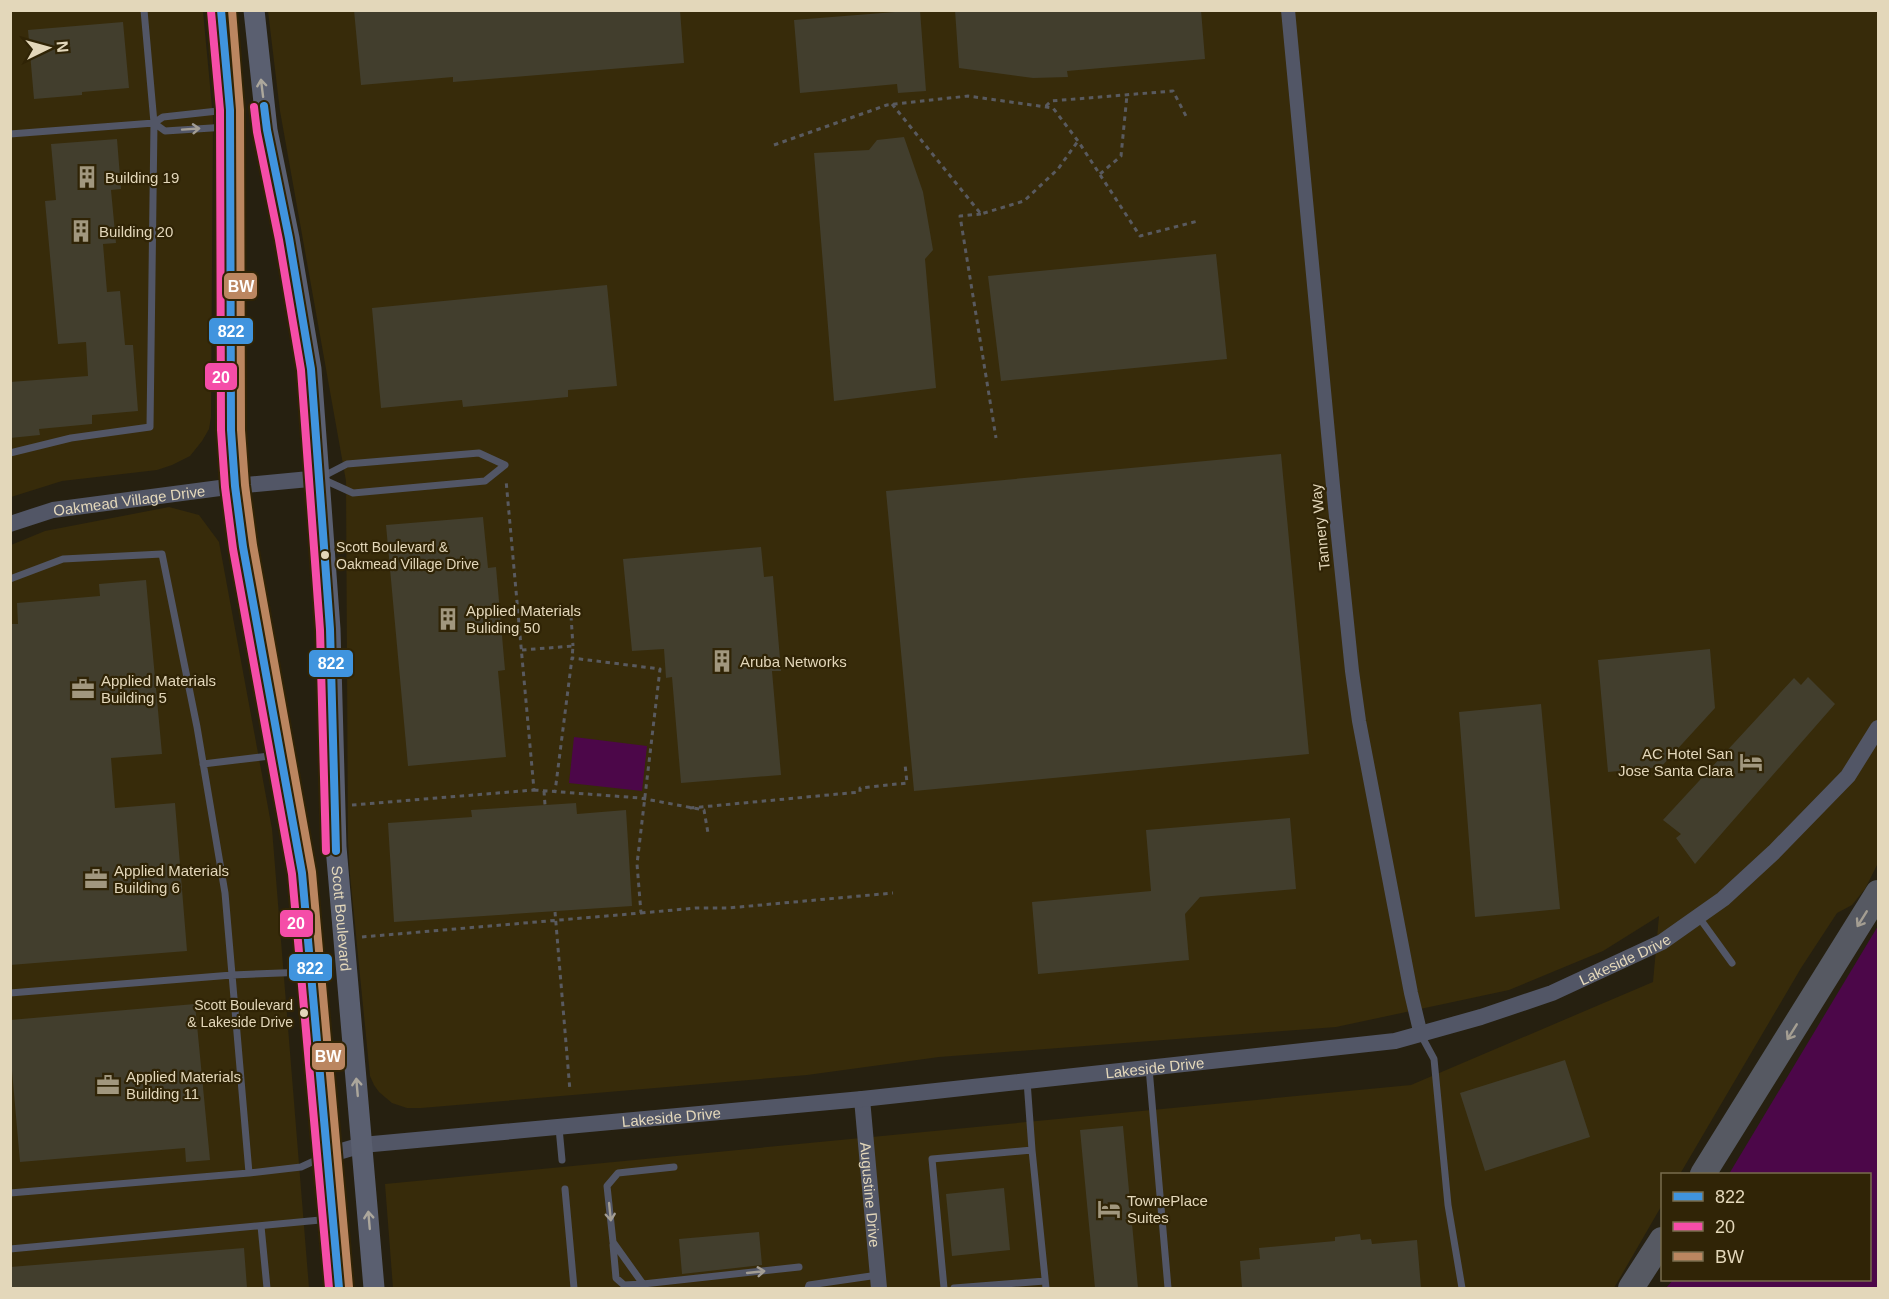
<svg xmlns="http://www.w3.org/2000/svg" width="1889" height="1299" font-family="Arial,sans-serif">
  <rect width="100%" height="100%" fill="#262010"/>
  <path fill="#372b0a" d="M10,11H203L213,118L211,417L209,429L202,441L190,456L172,465L157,470L62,481L11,497Z
    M268,11H1878V855L1877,865L1865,889L1852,905L1837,913L1801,968L1680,1174H1662V1205L1614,1288H393L385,1184L1411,1085L1653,982L1659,916L1603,951L1509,990L1336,1027L939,1057L807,1075L421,1108H407L392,1103L379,1092L374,1085L370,1076L350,875L348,842L346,481L280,111Z
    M169,507L199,515L219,542L272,829L309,1288H11V545L45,531Z"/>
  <path fill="#4c0749" d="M574,737L647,746L642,791L569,783Z
    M1878,926V1288H1666L1673,1280H1870V1174H1729Z"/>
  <path fill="#423e2d" d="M354,10H680L684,63L453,82V77L361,85Z
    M920,10L926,91L898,93L897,84L800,93L794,20Z
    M955,10H1201L1205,59L1067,71L1068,77L1033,78L959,68Z
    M123,22L129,88L82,92V95L34,99L28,30Z
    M904,137L923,192L933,250L925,259L936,388L834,401L814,153L869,150L877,140Z
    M117,139L121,189L111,190L116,243L103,244L107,292L120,291L125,345H133L138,411L92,415V424L39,429L40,435L10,438V382L88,376L86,342L58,344L45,201L56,200L51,144Z
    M1216,254L1227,359L1001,381L988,276Z
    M607,285L617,386L568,390V397L463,407L462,400L381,408L372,308Z
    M1281,454L1309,754L914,791L886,491Z
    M483,517L488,568L496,567L505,670L498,671L506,757L408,766L386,525Z
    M761,547L764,577L773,576L781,671H772L781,775L681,783L672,677L666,678L664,649L632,651L623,559Z
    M146,580L162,754L111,758L115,808L175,803L187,951L10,965V624H18L17,603L100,596L99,584Z
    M1710,649L1715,708L1661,767L1608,772L1598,660Z
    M1808,677L1835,704L1695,864L1676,838L1681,834L1663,820L1794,678L1801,685Z
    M1541,704L1560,909L1475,917L1459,712Z
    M576,803L577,814L626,810L632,906L394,922L388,823L472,817L471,810Z
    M1290,818L1296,889L1200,897L1185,914L1189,960L1038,974L1032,902L1151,891L1146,830Z
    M195,1004L210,1160L186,1162L185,1148L20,1162L10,1048V1020Z
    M1565,1060L1590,1137L1485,1171L1460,1093Z
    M1123,1126L1138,1288H1095L1080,1130Z
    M1004,1188L1010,1250L952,1256L946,1194Z
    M759,1232L762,1265L682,1274L679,1239Z
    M1360,1234L1361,1240L1371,1239L1372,1244L1417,1240L1421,1288H1242L1240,1261L1260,1259L1259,1248L1335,1241V1237Z
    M244,1248L247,1288H10V1267Z"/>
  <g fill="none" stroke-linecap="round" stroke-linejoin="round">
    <path stroke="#595a5f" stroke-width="3" stroke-dasharray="4.5 4.5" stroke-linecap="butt" d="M892,104L981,214L1024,201L1058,169L1078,141
      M1046,106L1051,101L1173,91L1187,118
      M774,145L887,105L968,96L1053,108L1078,141L1140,236L1198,221
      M1100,174L1121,156L1127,95
      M981,214L960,216L996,438
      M571,616L573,646
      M522,650L573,646L572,658
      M534,790L640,798L704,810L708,833
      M544,791L545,805
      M352,805L534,790L506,480
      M690,808L860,792V788L907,783L905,764
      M555,912L570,1091
      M641,913L696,908H728L893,893
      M362,937L641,913L637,864L660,669L572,658L555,792"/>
    <path stroke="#525666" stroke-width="7" d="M154,123L165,131L227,127
      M10,134L154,123L163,117L227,110
      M10,453L71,438L150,427L154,123L144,10
      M479,453L505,465L485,481L353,493L320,478L347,464Z
      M10,579L63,559L162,554L197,727L225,893L249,1173
      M203,764L278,755
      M1698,916L1732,963
      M10,993L232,975L307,972
      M1421,1035L1434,1059L1448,1205L1462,1288
      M1149,1068L1168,1288
      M559,1128L562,1160
      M1032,1150L1046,1288
      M674,1167L618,1173L607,1186L613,1242L643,1284L799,1267
      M565,1189L574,1288
      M10,1193L249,1173L301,1167L325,1156
      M261,1226L267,1288
      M613,1245L616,1278L624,1285L643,1284
      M10,1249L331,1219
      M808,1288L809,1285L878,1275
      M944,1288L932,1159L1032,1150L1027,1081
      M954,1288L1045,1281"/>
    <path stroke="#525666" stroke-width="14" d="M1288,10L1335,507L1352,671L1359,721L1411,993L1421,1035"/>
    <g stroke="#525666" stroke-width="16">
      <path id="s1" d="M10,524L53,510L235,486L320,478"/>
      <path id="s2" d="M862,1099L879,1288"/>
      <path id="s3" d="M328,1155L362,1145L862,1099L1395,1041L1481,1017L1552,993L1662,942L1723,899L1774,852L1848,776L1878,728"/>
    </g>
    <g stroke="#5a5f70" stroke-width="21">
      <path d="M221,10L230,110L231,430L235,486L243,547L302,873L339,1288"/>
      <path id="s4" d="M254,10L267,130L289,238L311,369L330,629L336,847L374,1288"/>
    </g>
    <path stroke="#565962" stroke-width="26" d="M1703,1174L1878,893
      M1631,1288L1662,1240"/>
    <g stroke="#302406" stroke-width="12">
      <path id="bus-1" d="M221,10L230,110L231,430L235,486L243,547L302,873L339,1288
        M264,106L267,130L289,238L311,369L330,629L336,851"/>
    </g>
    <g stroke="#302406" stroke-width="12">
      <path id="bus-2" d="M211,11L220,110L221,430L225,487L233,549L292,874L329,1288
        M254,107L257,132L279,240L301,370L320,630L326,851"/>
    </g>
    <g stroke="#302406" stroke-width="12">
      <path id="bus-3" d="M232,10L240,110L241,430L245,485L253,545L312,872L349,1287"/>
    </g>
    <use href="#bus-1" stroke="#4094de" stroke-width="8"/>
    <use href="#bus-2" stroke="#f54da8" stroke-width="8"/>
    <use href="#bus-3" stroke="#bb8660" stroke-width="8"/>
  </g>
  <defs><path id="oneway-shaft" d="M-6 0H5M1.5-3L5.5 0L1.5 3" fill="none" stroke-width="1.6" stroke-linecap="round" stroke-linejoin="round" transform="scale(1.5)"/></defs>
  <g stroke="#aca79c">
    <use href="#oneway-shaft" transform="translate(262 88) rotate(-97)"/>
    <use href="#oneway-shaft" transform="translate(357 1087) rotate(-95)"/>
    <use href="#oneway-shaft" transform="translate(369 1220) rotate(-95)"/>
  </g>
  <g stroke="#a29d94">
    <use href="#oneway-shaft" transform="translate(191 129) rotate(-4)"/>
    <use href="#oneway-shaft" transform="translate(610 1212) rotate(84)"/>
    <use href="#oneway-shaft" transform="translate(756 1272) rotate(-6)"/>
  </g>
  <g stroke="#a49e92">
    <use href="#oneway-shaft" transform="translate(1862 919) rotate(122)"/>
    <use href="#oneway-shaft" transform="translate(1792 1032) rotate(122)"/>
  </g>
  <defs>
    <g id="building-bare" transform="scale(1.8)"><path d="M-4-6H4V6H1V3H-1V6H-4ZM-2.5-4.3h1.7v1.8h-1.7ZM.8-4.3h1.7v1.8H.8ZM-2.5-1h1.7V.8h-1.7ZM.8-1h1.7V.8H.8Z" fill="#a1977e" stroke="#302406" stroke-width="2.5" paint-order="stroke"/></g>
    <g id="office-bare" transform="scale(1.8)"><path d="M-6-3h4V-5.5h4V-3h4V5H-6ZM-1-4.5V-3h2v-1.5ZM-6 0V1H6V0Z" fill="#a1977e" stroke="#302406" stroke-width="2.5" paint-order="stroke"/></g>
    <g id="hotel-bare" transform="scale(1.8)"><path d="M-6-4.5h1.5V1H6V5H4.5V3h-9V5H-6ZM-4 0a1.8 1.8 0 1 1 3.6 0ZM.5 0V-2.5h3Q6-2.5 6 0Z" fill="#a1977e" stroke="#302406" stroke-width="2.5" paint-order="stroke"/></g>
  </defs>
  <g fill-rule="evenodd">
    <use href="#building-bare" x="87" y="177"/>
    <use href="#building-bare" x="81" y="231"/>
    <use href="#building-bare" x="448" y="619"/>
    <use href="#building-bare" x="722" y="661"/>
    <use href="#office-bare" x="83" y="689"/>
    <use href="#hotel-bare" x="1751" y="762"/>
    <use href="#office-bare" x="96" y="879"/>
    <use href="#office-bare" x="108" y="1085"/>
    <use href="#hotel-bare" x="1109" y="1209"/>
  </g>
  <g fill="#e3d7ba" stroke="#302406" stroke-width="2">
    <circle cx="325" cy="555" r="5"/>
    <circle cx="304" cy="1013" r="5"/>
  </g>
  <g text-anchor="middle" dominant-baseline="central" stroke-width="4.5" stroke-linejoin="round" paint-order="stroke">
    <g font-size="14" fill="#e3d7ba" stroke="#302406" text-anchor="start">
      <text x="336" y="547">Scott Boulevard &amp;<tspan x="336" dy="17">Oakmead Village Drive</tspan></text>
      <text x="293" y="1005" text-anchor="end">Scott Boulevard<tspan x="293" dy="17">&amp; Lakeside Drive</tspan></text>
    </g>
    <g font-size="15" fill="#e3d7ba" stroke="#302406" text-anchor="start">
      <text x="105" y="177">Building 19</text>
      <text x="99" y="231">Building 20</text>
      <text x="466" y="610">Applied Materials<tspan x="466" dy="17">Buliding 50</tspan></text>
      <text x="740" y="661">Aruba Networks</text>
      <text x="101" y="680">Applied Materials<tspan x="101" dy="17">Building 5</tspan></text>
      <text x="1733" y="753" text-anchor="end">AC Hotel San<tspan x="1733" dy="17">Jose Santa Clara</tspan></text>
      <text x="114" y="870">Applied Materials<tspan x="114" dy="17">Building 6</tspan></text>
      <text x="126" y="1076">Applied Materials<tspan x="126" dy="17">Building 11</tspan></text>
      <text x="1127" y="1200">TownePlace<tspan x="1127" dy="17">Suites</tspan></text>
    </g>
    <g font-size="15" fill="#e3d7ba" stroke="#302406">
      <text stroke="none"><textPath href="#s1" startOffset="122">Oakmead Village Drive</textPath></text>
      <text transform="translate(1320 527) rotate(-96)">Tannery Way</text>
      <text stroke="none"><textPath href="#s4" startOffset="914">Scott Boulevard</textPath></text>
      <text stroke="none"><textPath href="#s3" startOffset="1318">Lakeside Drive</textPath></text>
      <text stroke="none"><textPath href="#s3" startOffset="832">Lakeside Drive</textPath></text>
      <text stroke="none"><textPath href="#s3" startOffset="346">Lakeside Drive</textPath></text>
      <text stroke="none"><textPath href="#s2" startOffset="96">Augustine Drive</textPath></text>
    </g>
  </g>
  <g stroke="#302406" stroke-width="2">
    <rect x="223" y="272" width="35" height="28" rx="6" fill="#bb8660"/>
    <rect x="208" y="317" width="46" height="28" rx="6" fill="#4094de"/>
    <rect x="204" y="362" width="34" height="29" rx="6" fill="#f54da8"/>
    <rect x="308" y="649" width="46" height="29" rx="6" fill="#4094de"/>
    <rect x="279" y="909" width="35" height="29" rx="6" fill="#f54da8"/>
    <rect x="288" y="953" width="45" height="29" rx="6" fill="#4094de"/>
    <rect x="311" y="1042" width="35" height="29" rx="6" fill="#bb8660"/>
  </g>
  <g font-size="16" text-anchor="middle" font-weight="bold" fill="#fff">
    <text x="241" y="292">BW</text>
    <text x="231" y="337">822</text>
    <text x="221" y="383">20</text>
    <text x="331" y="669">822</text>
    <text x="296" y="929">20</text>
    <text x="310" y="974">822</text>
    <text x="328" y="1062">BW</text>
  </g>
  <rect width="1889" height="1299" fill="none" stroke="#e3d7ba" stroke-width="24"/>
  <rect x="1661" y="1173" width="210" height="108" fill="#302406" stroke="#786c4e" stroke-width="1.5"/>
  <rect x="1673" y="1192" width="30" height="9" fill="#4094de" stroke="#786c4e" stroke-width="1.5"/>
  <text x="1715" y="1203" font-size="18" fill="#e3d7ba">822</text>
  <rect x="1673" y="1222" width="30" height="9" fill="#f54da8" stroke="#786c4e" stroke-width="1.5"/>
  <text x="1715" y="1233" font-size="18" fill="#e3d7ba">20</text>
  <rect x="1673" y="1252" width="30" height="9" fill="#bb8660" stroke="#786c4e" stroke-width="1.5"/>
  <text x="1715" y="1263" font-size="18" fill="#e3d7ba">BW</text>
  <g transform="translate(48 48) rotate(85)" stroke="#302406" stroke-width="4.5" paint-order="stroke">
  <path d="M0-4.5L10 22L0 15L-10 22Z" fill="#e3d7ba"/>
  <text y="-9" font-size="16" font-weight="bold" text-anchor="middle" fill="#e3d7ba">N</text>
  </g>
</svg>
